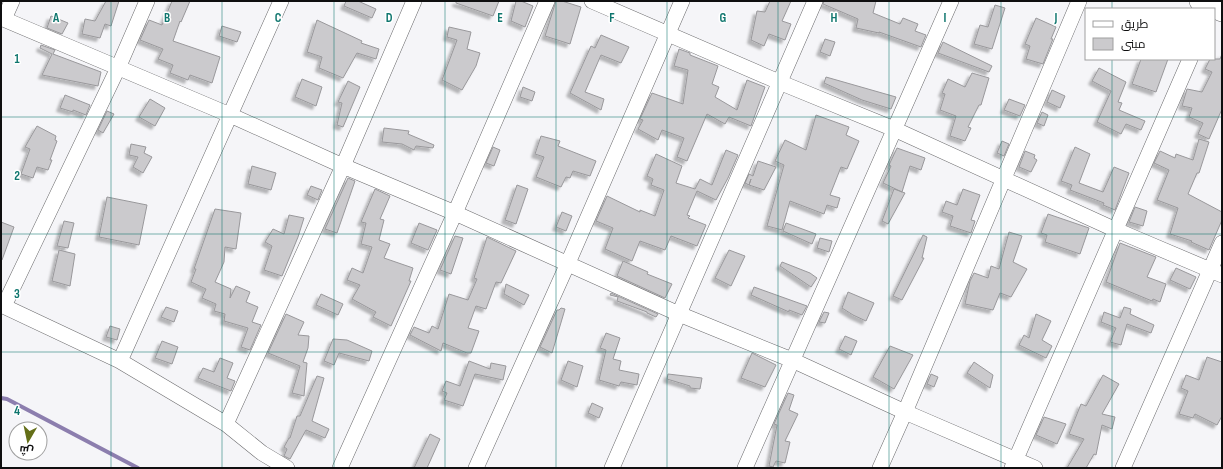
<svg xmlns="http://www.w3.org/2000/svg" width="1223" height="469" font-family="'Sofia Sans Condensed',Cairo,sans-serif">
  <defs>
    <filter id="shadow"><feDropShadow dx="-3.5" dy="3.5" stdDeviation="1" flood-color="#0004"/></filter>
  </defs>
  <rect width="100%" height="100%" fill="#f5f5f8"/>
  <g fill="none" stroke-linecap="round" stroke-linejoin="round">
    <path stroke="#8c7eae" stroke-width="4" d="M1,398L7,399L138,468"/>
  </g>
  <path fill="#cbcacd" stroke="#99989b" filter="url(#shadow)" d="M106,1H119L111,26L105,24L100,38L82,34L85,19L95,21Z
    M172,1H190L181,22L180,21L173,41L220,57L212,83L190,75L188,80L170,73L173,65L158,59L163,49L140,40L149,20L162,25Z
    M346,1H358L376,9L372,18L344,6Z
    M456,1H499L493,16L456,3Z
    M516,1H521L533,6L525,27L511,21Z
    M556,1H562L581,7L570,44L545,36Z
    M770,1H791L782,21L791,24L785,40L769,34L764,46L751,40L757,11L765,12Z
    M824,1H876L873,13L900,24L903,18L918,24L915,31L926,35L921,47L879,32V33L856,28L858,19L823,4Z
    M995,5L1005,8L992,49L974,44L980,25L988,27Z
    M51,16L68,23L62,34L47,28Z
    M1036,18L1056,27L1051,39H1053L1043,64L1026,59L1030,46L1025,44Z
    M317,20L362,41L361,43L379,49L376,59L357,53L343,78L319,68L322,57L307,52Z
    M222,26L241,32L237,42L219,36Z
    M449,27L471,32L467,49L480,53L476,66L462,90L442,80L457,40L447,37Z
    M601,35L629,47L621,63L601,55L585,92L604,99L601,110L570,93L591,46L595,48Z
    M825,39L835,42L830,56L820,52Z
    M943,42L992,66L989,72L938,53Z
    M41,45L55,50L53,54L101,72L98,86L42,75L52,54L40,48Z
    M679,49L690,53V55L718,66L712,84L719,87L715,97L737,110L747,80L765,87L751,126L729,117L725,124L707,114L687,161L677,157L684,138L662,130L658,140L638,129L643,120L640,119L652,93L683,104L688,70L674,66Z
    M1222,54V109L1209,139L1198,134L1203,123L1189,117L1192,108L1182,106L1187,89L1202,92L1212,72L1205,69L1210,59H1220Z
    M1141,59H1168L1156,92L1132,84Z
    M1099,68L1126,82L1118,102L1122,103L1119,110L1145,121L1141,130L1126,124L1121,134L1097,122L1111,91L1092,81Z
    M972,73L989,78L981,105H979L968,127L971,128L965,141L950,136L956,116L940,110L945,94L942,93L948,79L965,87Z
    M826,77L896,97L891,109L862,100L824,83Z
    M302,79L322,87L316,106L295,97Z
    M348,81L360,87L343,127L337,125L342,103L338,102Z
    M523,87L535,92L532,101L520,97Z
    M1052,90L1065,96L1060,108L1047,102Z
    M65,95L90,105L86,115L73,110V112L60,108Z
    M150,99L165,108L155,126L139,117Z
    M1009,99L1025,105L1020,116L1004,110Z
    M107,111L114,114L103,133L98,130Z
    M1042,112L1048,115L1044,126L1037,123Z
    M816,115L849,127L846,135L859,141L847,169L841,167L830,195L840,198L837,208L827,205L824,214L790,201L782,230L767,226L784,165L775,161L785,140L806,150Z
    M37,126L56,136L55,140L57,141L50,160H52L48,170L37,167L33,178L21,174L30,149L25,147Z
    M384,128L409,131L408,134L434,145L433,148L416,146L414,150L402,144L382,142Z
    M541,136L560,141L558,146L596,161L590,176L573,171L570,178L566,177L561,187L536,177L544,157L535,154Z
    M1199,139L1209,142L1199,173H1197L1188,194L1222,212V220L1209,250L1191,242L1192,241L1170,234L1178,208L1157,200L1169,170L1154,163L1160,151L1175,158L1176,154L1193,160Z
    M1002,141L1009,144L1004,156L997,153Z
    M131,144L146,147L144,153L152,157L143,173L133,167L138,157L129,155Z
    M493,147L500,150L494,166L486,163Z
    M1075,147L1090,154L1079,183L1103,192L1114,167L1129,173L1115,210L1103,205L1104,203L1070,190L1072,185L1061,181Z
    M897,148L925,158L921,170L910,166L902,192L883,183L891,166L889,165Z
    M726,150L738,155L728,178L716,200L697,191L687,215L690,216L688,218L706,225L697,246L671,236L665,250L640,241L632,261L605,249L613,228L596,221L607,196L640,212V210L655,216L664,190L651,185L653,179L647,176L656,154L682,166L676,183L695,189L700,179L712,185Z
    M1025,151L1035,155L1034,158L1037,160L1031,172L1019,167Z
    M758,161L776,167L764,190L749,185L751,179L749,185L745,183L749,174L753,176Z
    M252,166L276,173L271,190L248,184Z
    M348,178L355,181L337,233L325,229Z
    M517,185L528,189L516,224L505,220Z
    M311,186L322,190L318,200L307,195Z
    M375,189L390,196L380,219L384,220L379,240L390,244L384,258L413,268L409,281H411L391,326L373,317L376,312L352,299L360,285L347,280L352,268L363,273L372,247L361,244L366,223L361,222Z
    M894,189L905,193L888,224L882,221Z
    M963,189L980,195L971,220L975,221L971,233L950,226L953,216L942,212L946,201L957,205Z
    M107,197L147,205L139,245L99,237Z
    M1135,207L1147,211L1143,226L1129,222Z
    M215,209L241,213L236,249L225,247L224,262L215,282L231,289L230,298L236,286L250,292L246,302L258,307L252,322L261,325L250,350L241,347L248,328L224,321L225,314L214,311L216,304L202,298L206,289L191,282L196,269H194Z
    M562,212L572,216L566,231L556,227Z
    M1048,214L1089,228L1080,254L1045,242L1047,235L1041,233Z
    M289,215L304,218L298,237L282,276L264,270L272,246L265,242L273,229L284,234Z
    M64,221L74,223L68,248L57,246Z
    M1,222L14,227L2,260H1Z
    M419,223L437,230L428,250L411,243Z
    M786,223L816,234L812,244L783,231Z
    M1009,232L1022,236L1013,262L1027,269L1011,297L1000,293L993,310L965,304L970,281L974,273L988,278L991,266L999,269Z
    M923,235L927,237L922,258H924L902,300L893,296Z
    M455,236L463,238L451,274L440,270Z
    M487,237L516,251L501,283L496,282L486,309L476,306L468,328L479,331L471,353H467L443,343L441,351L410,335L414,327L429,333L432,326L438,329L449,294L468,300L477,279L474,278Z
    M820,238L832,241L829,252L817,248Z
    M1120,243L1156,257L1147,277L1166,284L1160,302L1153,299L1152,301L1106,282Z
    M59,250L75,254L70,286L52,281Z
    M729,250L745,256L731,286L715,278Z
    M623,261L648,272L647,274L672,284L665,298L617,276Z
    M782,262L810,273L817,278L811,287L780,266Z
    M1176,268L1196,277L1190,289L1170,280Z
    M506,284L529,295L524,305L504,294Z
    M754,287L807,306L802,315L789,310V312L751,295Z
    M848,292L874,303L866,321L853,315L842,308Z
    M611,293L658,314L656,317L647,313V312L617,301L618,297L610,295Z
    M321,294L343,304L338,315L316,305Z
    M166,307L178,311L174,322L161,317Z
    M1124,307L1131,309L1130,314L1154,325L1151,333L1127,324L1121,345L1110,342L1116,328L1101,322L1104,312L1120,318Z
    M561,308L565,309L552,353L540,347L557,310H559Z
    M824,312L829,313L825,323L819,322Z
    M286,314L304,322L298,335L309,336L308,348L303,362L307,363L304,396L292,393L300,366L268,353Z
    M1036,314L1051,321L1042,340L1052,346L1046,358L1019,345L1024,335L1029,338Z
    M110,326L120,329L117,340L106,337Z
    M606,333L620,338L613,359L621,361L619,370L639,374L637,385L621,382L619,386L599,380L606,350L600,348Z
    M845,336L857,341L851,355L839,349Z
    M333,339L347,340L372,351L369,361L339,353L334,365L324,361Z
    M162,341L178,347L172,364L155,358Z
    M890,346L913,355L894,389L873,377Z
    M752,353L776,365L765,387L741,378Z
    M1207,357L1222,362V416L1217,425L1195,414L1193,418L1179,414L1188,391L1181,388L1186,375L1199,380Z
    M220,358L233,363L227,378L235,381L231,391L198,378L203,368L214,372Z
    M469,361L490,369L491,363L506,366L503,380L475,374L463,406L444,400L447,393L442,391L446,381L460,386Z
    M568,361L583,366L577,387L561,380Z
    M974,362L993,375L990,388L967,373Z
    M668,374L702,378L700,389L690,388V386L667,379Z
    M931,374L938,377L934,387L927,384Z
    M1103,375L1119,384L1102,414L1115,417L1112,429L1102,425L1096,455L1094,454L1086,468H1067L1084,439L1069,434L1081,404L1086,406Z
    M317,376L324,378L312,421L329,429L325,438L306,430L290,459L284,456L287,449L284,447L289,438H290L297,416H300Z
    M788,393L794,395L789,410L798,414L785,441L790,442L785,463L776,461L773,467L769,466L777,425L774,424Z
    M592,403L603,408L599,418L588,413Z
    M1044,417L1066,424L1057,444L1036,435Z
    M430,434L440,439L427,468H414Z"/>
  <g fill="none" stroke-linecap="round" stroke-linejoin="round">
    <g stroke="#6a6a6c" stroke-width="16">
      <path id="street" d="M592,1L779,82L894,129L1116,230L1222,275
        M1,18L230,115L343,166L455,213L679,314L792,360L905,412L1035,468
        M4,19L12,1
        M1,305L120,361L226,424L262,453L287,468
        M4,306L118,68L147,1
        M120,361L281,1
        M226,424L343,166L414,1
        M340,468L455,213L547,1
        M476,468L568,263L682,1
        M612,468L815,1
        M745,468L951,1
        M880,468L905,412L1079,1
        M1012,468L1190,59
        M1123,468L1222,243"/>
    </g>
    <g stroke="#6a6a6c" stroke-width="22">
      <path id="secondary" d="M1200,1L1222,11"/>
    </g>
    <use href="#street" stroke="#fff" stroke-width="15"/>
    <use href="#secondary" stroke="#fff" stroke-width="21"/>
  </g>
  <path fill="none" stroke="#0f766e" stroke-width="1" stroke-opacity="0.55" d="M111,1V468M222,1V468M334,1V468M445,1V468M556,1V468M667,1V468M778,1V468M889,1V468M1001,1V468M1112,1V9M1112,59V468M1,117H1222M1,234H1222M1,352H1222"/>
  <g font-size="13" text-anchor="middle" font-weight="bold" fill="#0f766e" stroke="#fff" stroke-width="3" stroke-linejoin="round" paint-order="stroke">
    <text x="56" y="22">A</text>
    <text x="167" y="22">B</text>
    <text x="278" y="22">C</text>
    <text x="389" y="22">D</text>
    <text x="500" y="22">E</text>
    <text x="612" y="22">F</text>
    <text x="723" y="22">G</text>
    <text x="834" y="22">H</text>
    <text x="945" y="22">I</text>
    <text x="1056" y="22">J</text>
    <text x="17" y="63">1</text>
    <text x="17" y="180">2</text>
    <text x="17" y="298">3</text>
    <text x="17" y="415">4</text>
  </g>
  <rect width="1223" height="469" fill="none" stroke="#0f0f10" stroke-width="4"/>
  <rect x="1085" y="8" width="130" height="52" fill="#ffffff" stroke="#9f9f9f"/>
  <rect x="1093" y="21" width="20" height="6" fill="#ffffff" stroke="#9f9f9f"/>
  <text x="1121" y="28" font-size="12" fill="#0f0f10">طريق</text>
  <rect x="1093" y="38" width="20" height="12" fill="#cbcacd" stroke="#9f9f9f"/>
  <text x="1121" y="48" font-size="12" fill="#0f0f10">مبنى</text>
  <g transform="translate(28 441) rotate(189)"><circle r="19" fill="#ffffff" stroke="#9f9f9f"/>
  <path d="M0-3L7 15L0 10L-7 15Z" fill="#646f18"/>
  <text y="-6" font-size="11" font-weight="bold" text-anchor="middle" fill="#0f0f10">ش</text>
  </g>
</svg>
